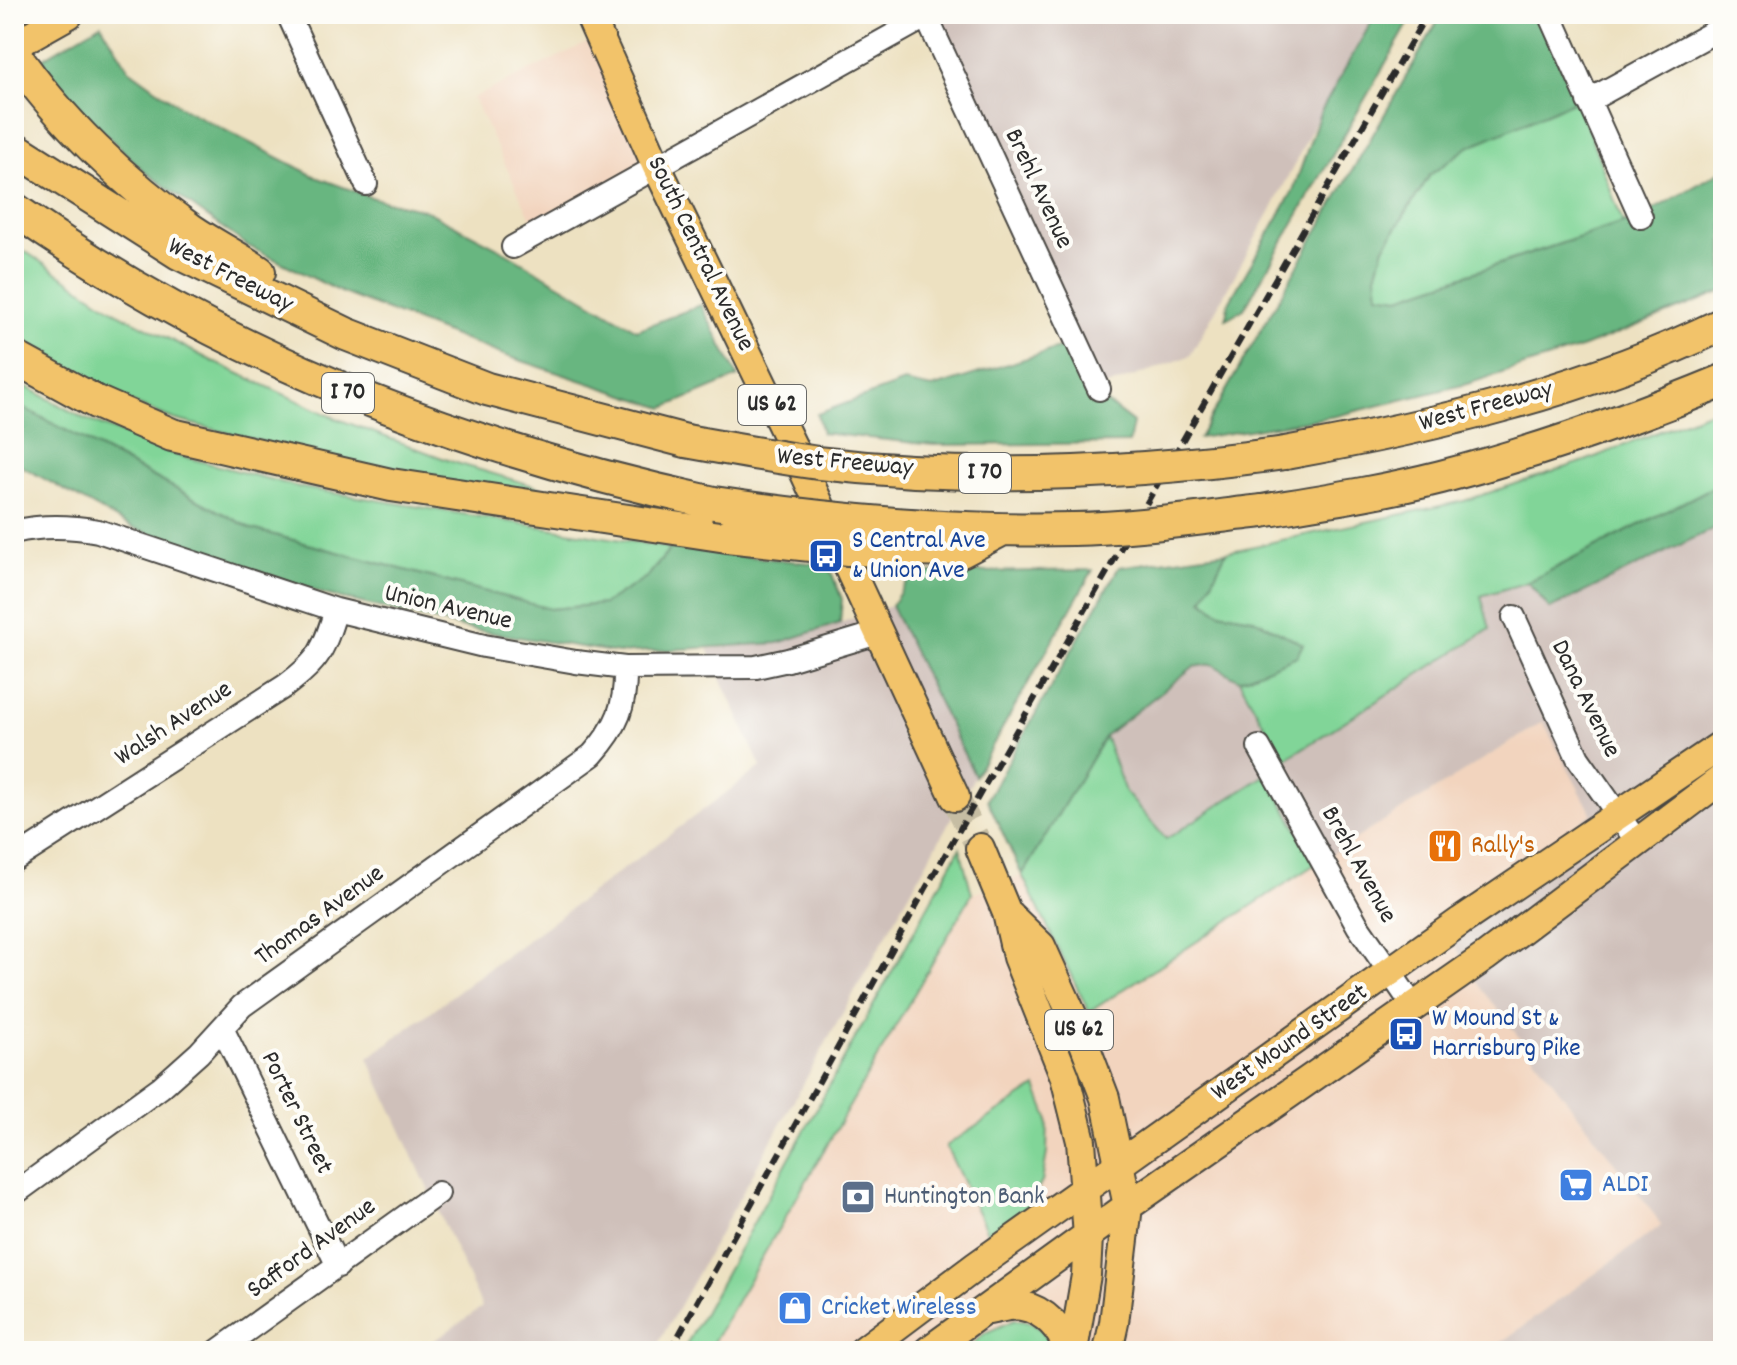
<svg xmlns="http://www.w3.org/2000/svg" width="1737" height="1365" font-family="Dekko,sans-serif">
  <rect width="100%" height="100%" fill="#fdfcf7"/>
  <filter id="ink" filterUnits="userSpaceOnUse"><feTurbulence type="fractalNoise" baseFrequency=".0125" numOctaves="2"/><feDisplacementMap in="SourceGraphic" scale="16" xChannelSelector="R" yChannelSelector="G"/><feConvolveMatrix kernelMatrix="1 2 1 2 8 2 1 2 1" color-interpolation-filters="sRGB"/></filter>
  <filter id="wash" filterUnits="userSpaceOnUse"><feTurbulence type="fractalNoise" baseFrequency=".006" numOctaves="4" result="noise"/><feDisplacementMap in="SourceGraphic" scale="32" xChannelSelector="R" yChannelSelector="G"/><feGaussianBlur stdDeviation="1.8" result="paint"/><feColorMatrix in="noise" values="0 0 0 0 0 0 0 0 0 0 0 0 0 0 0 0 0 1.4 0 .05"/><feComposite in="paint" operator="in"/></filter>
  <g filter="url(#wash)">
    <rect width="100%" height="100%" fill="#ede1c1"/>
    <path fill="#f2d4be" d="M599,37L657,167L538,233L473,98Z
      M1543,722L1592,814L1439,918L1476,981L1662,1225L1489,1351H708L972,894L1022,875L1090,1011L1317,863Z"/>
    <path fill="#cfc0ba" d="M931,14H1376L1320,113L1275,203L1190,356L1099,389Z
      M1723,524V1351H1489L1662,1225L1476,981L1438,918L1592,814L1543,722L1317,863L1266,775L1167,839L1125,792L1105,736L1193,667L1212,663L1239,680L1284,760L1480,596L1528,582L1551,609Z
      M891,606L975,776L654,1351H419L482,1307L368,1058L761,767L708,649L778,643Z"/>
    <path fill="#81d598" stroke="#568062" stroke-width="2" d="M1577,100L1623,223L1400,297L1377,295L1376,275L1384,247L1430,175L1468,147Z
      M14,244L118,313L212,361L335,418L453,462L575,498L419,481L173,419L91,386L14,343Z
      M14,380L83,418L177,455L303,488L671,548L648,576L604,604L550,609L252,529L14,403Z
      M1723,406V482L1528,582L1481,596L1490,629L1284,760L1239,680L1297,656L1252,618L1219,612L1203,600L1226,552L1464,501L1585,461Z
      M1105,736L1125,792L1166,839L1266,775L1317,863L1089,1012L1022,875Z
      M960,848L972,894L708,1351H683Z
      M1036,1087L1048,1118L1047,1153L1042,1182L1028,1207L990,1238L946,1146Z
      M1014,1320C1041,1322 1042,1329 1055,1351H974L969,1347L985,1333Z"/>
    <path fill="#68b680" stroke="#4a7056" stroke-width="2" d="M1376,14H1414L1244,309L1226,319L1228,304L1293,191L1320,113Z
      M1442,14H1536L1577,100L1468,147L1430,175L1384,247L1376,275L1378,294L1400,297L1641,217L1723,170V291L1584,347L1467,384L1336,416L1199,438Z
      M101,24L129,69L184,109L316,177L373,198L425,210L500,249L637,330L701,305L738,377L664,408L501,354L343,293L248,246L145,172L68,98L37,62Z
      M1062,347L1086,387L1133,423L1129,443L934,445L822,433L817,414L904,382L932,388Z
      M14,403L252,529L550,609L604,604L648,576L671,548L828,565L842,599L840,623L778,643L619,653L474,630L324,594L131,527L14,462Z
      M1723,482V524L1550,609L1528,582Z
      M1226,552L1203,600L1219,612L1252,618L1303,644L1297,656L1239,680L1212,664L1193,667L1105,736L1022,875L987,799L1119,567Z
      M1094,570H1093L975,776L891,606L913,573Z"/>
  </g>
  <g filter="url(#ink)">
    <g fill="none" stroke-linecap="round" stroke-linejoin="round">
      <path stroke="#c6bda3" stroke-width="28" stroke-dasharray="28 14" stroke-linecap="butt" d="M955,797L980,848"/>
      <g stroke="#484642" stroke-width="26">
        <path id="minor" d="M288,14L366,184
          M925,14L1099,389
          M1550,14L1641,217
          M1588,101L1723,27
          M513,247L931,14
          M14,532C42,525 70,526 98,531L336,610L484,646L576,662L625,668L756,667L788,660L878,633
          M1514,617L1578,758L1638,843
          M1259,747L1358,926L1414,1007
          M14,860L285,686C320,660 323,651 336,610
          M222,1028L338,1266
          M14,1194L161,1087L199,1053L242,1006L592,755C618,726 626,706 625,668
          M218,1351L438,1193"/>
      </g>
      <g stroke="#484642" stroke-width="32">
        <path id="major" d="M589,14L657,167L796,454L955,797
          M14,45L69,14
          M980,848L1007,913L1017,957L1065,1077L1081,1141L1088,1237L1086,1275L1073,1351
          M1007,913L1041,946L1079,1030L1105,1098L1128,1206L1114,1323L1108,1351
          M989,1310C1000,1308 1012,1304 1022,1306C1044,1310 1064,1330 1067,1351
          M863,1351L975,1267L1461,921L1723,744
          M928,1351L1128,1206L1485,957L1723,778"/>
      </g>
      <g stroke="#484642" stroke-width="36">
        <path id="highway" d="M14,54C58,119 127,185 191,230C213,245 237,257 259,272
          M14,148L179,253L346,334L487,389L686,441
          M14,209C223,358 464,449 714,503
          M14,357L96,402L172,435L391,485L727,536
          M1285,453C1435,426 1585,391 1723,324
          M1262,511C1322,501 1382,492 1441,477C1537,452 1631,419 1723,381"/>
      </g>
      <use href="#minor" stroke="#fff" stroke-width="22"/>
      <use href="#major" stroke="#f2c36a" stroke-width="28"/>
      <use href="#highway" stroke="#f2c36a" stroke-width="32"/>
      <path stroke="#2b2b2b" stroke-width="6" stroke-dasharray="12 6" stroke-linecap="butt" d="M670,1351L926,888L1427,14"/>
      <g stroke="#484642" stroke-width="36" stroke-linecap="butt">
        <path id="highway-bridge" d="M686,441C730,449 774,457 818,463C973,481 1131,474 1285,453
          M714,503C833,521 952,532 1073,529C1136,528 1200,518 1262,511
          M727,536L848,549L961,551L999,531"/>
      </g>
      <use href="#highway-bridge" stroke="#f2c36a" stroke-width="32"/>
    </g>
  </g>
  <defs>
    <g id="bus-square" transform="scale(1.8)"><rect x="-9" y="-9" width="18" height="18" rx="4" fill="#1a4fb4" stroke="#fdfcf7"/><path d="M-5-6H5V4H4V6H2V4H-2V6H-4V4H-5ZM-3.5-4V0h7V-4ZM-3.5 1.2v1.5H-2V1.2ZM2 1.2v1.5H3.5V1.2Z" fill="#fff"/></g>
    <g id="restaurant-square" transform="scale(1.8)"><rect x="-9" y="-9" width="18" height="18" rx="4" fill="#e8710a" stroke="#fdfcf7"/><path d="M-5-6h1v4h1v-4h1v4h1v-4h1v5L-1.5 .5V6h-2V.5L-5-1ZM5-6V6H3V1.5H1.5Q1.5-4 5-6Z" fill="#fff"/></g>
    <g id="supermarket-square" transform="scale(1.8)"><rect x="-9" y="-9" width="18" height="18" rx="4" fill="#3f7fe0" stroke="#fdfcf7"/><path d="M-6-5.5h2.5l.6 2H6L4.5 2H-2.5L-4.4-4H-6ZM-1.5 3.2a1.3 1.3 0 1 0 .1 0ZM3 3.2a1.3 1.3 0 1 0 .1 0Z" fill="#fff"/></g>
    <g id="bank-square" transform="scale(1.8)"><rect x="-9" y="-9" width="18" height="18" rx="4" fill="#5c6f8a" stroke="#fdfcf7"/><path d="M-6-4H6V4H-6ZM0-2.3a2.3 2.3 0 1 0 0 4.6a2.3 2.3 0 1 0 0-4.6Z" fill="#fff"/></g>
    <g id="shop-square" transform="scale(1.8)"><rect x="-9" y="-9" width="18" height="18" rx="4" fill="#3f7fe0" stroke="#fdfcf7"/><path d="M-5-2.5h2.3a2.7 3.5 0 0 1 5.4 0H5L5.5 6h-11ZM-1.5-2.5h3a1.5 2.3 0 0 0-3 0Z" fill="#fff"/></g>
  </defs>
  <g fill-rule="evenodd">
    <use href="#bus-square" x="826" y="556"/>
    <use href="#restaurant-square" x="1445" y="846"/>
    <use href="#bus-square" x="1406" y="1034"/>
    <use href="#supermarket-square" x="1576" y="1185"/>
    <use href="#bank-square" x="858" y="1197"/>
    <use href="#shop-square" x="795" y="1308"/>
  </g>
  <g text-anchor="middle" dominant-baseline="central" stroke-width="8" stroke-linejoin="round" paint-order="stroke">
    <g fill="#fdfcf7" stroke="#6a6a68" stroke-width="2">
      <rect x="322" y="373" width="52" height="40" rx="6"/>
      <rect x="738" y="385" width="68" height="40" rx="6"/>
      <rect x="959" y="453" width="52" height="40" rx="6"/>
      <rect x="1045" y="1010" width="68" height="40" rx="6"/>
    </g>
    <g font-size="24" font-weight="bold" fill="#2b2b2b">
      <text x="348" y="393">I 70</text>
      <text x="772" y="405">US 62</text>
      <text x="985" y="473">I 70</text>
      <text x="1079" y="1030">US 62</text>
    </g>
    <g font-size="26" fill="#2b2b2b" stroke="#fdfcf7">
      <text transform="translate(1038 189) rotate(65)">Brehl Avenue</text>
      <text transform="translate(700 254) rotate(64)">South Central Avenue</text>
      <text transform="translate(230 276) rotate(27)">West Freeway</text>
      <text transform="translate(1486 407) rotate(-15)">West Freeway</text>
      <text transform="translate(845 463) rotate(5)">West Freeway</text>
      <text transform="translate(448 608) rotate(13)">Union Avenue</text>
      <text transform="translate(1585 699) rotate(64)">Dana Avenue</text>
      <text transform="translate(174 724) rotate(-33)">Walsh Avenue</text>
      <text transform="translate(1358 865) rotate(61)">Brehl Avenue</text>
      <text transform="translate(320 916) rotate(-36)">Thomas Avenue</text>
      <text transform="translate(1290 1043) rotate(-35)">West Mound Street</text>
      <text transform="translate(296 1113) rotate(64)">Porter Street</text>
      <text transform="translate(312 1249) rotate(-36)">Safford Avenue</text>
    </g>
    <g font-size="26" fill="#164399" stroke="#fdfcf7" text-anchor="start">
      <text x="852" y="541">S Central Ave<tspan x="852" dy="30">&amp; Union Ave</tspan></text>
      <text x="1432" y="1019">W Mound St &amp;<tspan x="1432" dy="30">Harrisburg Pike</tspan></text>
    </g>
    <g font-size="26" fill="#c56008" stroke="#fdfcf7" text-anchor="start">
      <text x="1471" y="846">Rally's</text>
    </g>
    <g font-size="26" fill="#366cbe" stroke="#fdfcf7" text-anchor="start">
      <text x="1602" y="1185">ALDI</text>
      <text x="821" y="1308">Cricket Wireless</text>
    </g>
    <g font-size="26" fill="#4e5e75" stroke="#fdfcf7" text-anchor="start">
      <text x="884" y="1197">Huntington Bank</text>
    </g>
  </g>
  <rect width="1737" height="1365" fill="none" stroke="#fdfcf7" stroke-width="48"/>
</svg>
